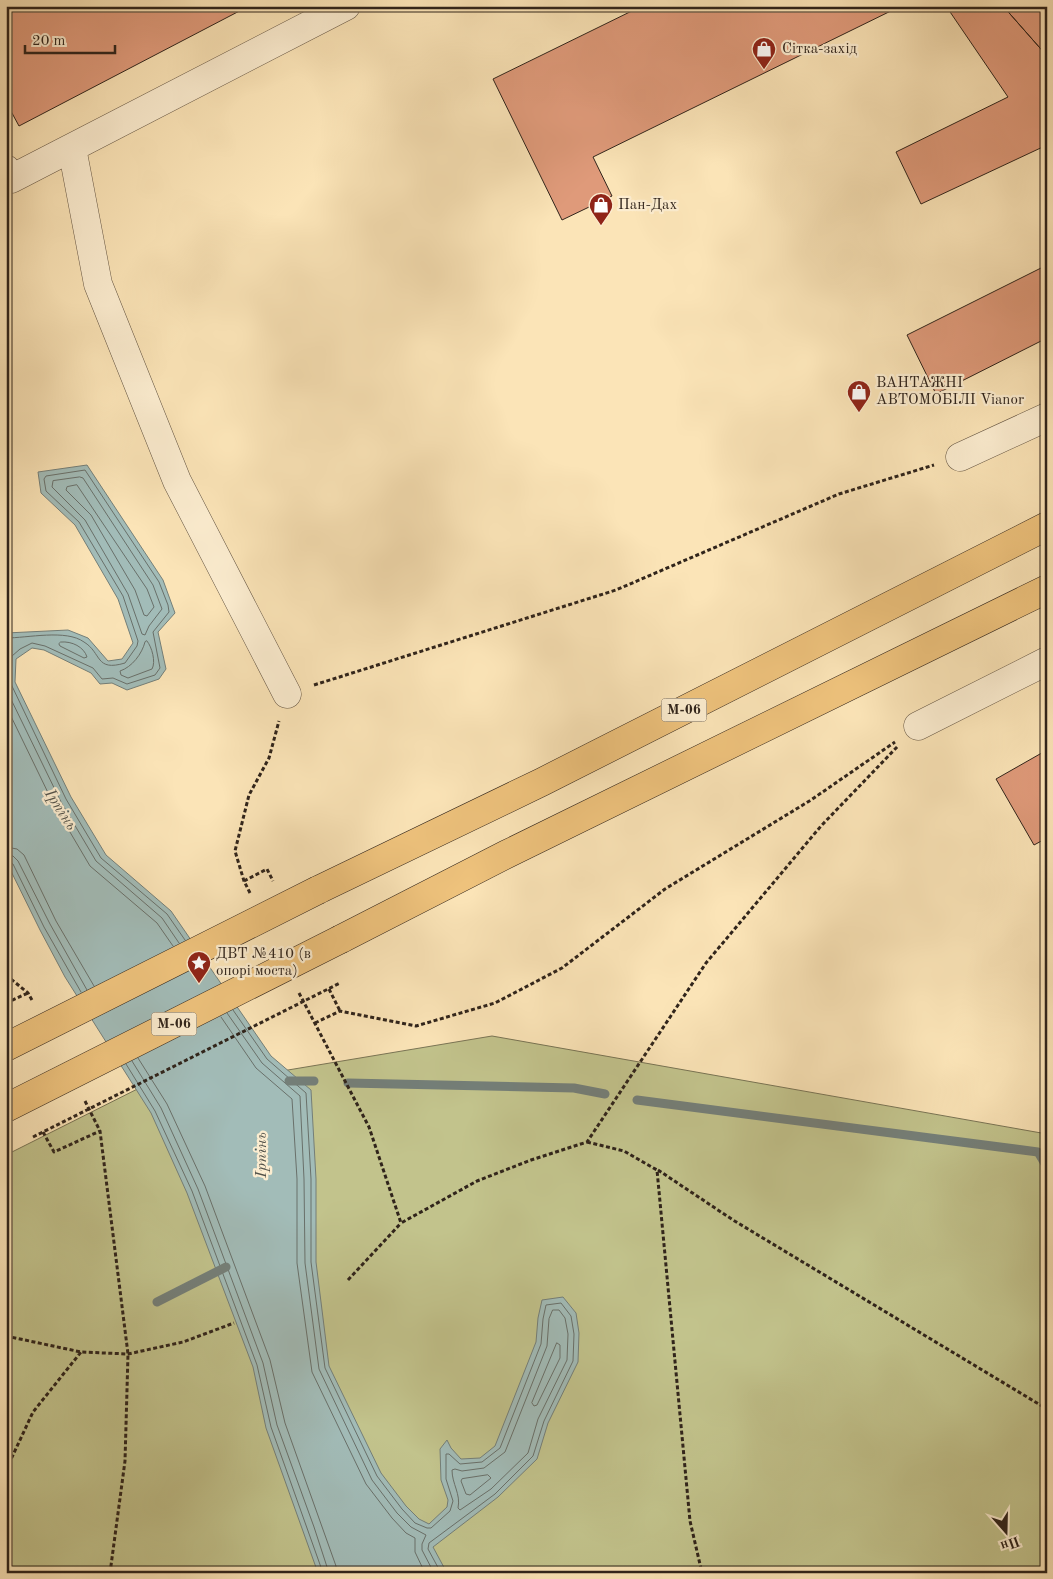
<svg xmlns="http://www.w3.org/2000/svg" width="1053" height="1579" font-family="'Old Standard TT',serif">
  <rect width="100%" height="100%" fill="#fbe4b7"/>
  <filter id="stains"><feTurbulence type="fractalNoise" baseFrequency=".004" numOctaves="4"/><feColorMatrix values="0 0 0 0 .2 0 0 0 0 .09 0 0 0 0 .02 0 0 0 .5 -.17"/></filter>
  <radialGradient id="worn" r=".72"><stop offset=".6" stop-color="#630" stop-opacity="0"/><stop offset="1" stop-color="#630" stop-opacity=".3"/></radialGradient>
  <path fill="#c2c38c" stroke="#797454" d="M492,1036L1047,1134V1573H6V1155L215,1050L234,1079Z"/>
  <path fill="#a2bcb8" stroke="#747f79" d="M87,465L163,580L175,613L158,632L166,669L159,679L127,690L112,683L100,684L91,673L44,650L32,648L16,659L15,682L71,797L106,855L171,911L271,1056L311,1090L316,1179V1262L329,1366L381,1473L406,1506L419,1519L429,1524L447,1507L448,1500L441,1480L440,1449L447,1440L451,1448L461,1459L480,1458L495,1446L536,1342L538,1318L542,1300L563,1297L576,1313L579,1333L578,1362L548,1423L537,1459L498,1497L433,1547L447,1573H318L266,1428L253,1367L187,1193L151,1113L65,977L40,930L6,861V633L68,630L88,638L108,661L122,659L133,643L118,599L75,525L41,493L38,472Z"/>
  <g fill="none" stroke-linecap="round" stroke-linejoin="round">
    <path stroke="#69706a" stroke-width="1" d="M80,477L83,478L153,585L162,609L149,626L145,635L142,634L128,594L85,520L52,487L53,481Z
      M77,485L147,589L154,607L147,616L144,615L135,590L91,515L66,490L67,487Z
      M6,638C28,638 66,629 84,642C102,653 95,672 125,663L137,646L138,641L123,596L79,522L46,491L44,479L46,476L85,470L159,582L168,605L169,612L153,632L160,668L155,675L127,684L113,678L102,679L93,668L45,646L32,643L20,649L12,656L11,684L66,799L101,858L167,914L185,940
      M147,641C152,647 156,662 152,669L128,678L121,675L120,671C132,667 142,654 145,642Z
      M61,642C72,641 84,647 87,657L84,658L60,646L59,644Z
      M6,689L61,802L96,861L162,918L179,943
      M6,706L54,805L90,866L157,923L173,946
      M6,847L17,849L24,855L56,921L94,986
      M6,854L13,856L18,861L50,924L87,990
      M6,861L13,864L44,927L81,992
      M233,1010L267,1059L306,1093L311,1179V1262L325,1368L377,1476L402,1509L415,1523L427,1528H431L450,1511L453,1501L446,1479V1454H449L460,1464L482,1462L500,1448L541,1344L543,1319L546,1305L561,1303L571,1316L574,1334L573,1361L544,1421L533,1456L495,1494L429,1543L428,1549L441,1573
      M227,1013L262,1063L300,1096L304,1179L305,1263L319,1369L372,1480L397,1513L411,1527L426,1535L422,1544V1550L434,1573
      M221,1017L256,1068L292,1099L297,1179V1263L312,1372L366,1484L392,1518L406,1533L415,1538V1552L425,1573
      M138,1058L167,1104L205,1186L270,1360L285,1423L336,1566V1573
      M132,1061L161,1108L198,1189L263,1363L277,1425L314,1527L329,1573
      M126,1064L155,1111L192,1191L257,1365L271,1427L323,1573
      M553,1310H559L565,1318L568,1334L567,1360L538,1419L528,1453L491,1489L460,1510L458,1508C461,1494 452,1484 452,1470L455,1469L462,1471L484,1468L505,1452L547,1346L549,1319Z
      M557,1343L560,1345V1358L537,1405L534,1406L532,1403Z
      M488,1475L491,1478L470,1495L466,1494L461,1481L462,1479Z"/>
    <path stroke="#747f79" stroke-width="9" d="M289,1081H314
      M348,1083L574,1088L605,1094
      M637,1100L1038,1152L1047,1167
      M157,1302L226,1267"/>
  </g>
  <path fill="#df9a7a" stroke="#30241b" d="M6,6H249L19,126L6,102Z
    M642,6H901L593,157L612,196L562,220L493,79Z
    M946,6H1003L1047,56V145L921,204L896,152L1008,97Z
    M1003,6H1047V56Z
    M1047,265V338L936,394L907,335Z
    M1047,750V838L1034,845L996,779Z"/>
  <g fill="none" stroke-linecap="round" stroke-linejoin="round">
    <g stroke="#635442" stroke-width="29">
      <path id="minor" d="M72,148L98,284L177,481L287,694
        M6,169L11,179L346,6
        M960,457L1047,417
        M918,726L1047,661"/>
    </g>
    <g stroke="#30241b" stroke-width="29">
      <path id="highway" d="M318,890L542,782L1047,526
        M341,939L507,854L1047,589"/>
    </g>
    <path stroke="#30241b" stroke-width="3" stroke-dasharray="4 2.5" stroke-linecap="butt" d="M314,685L616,590L839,494L934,465
      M244,881L267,869L273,881
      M250,893L244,881L235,851L249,795L269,758L279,721
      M6,975L28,993L33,1002
      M329,989L340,1011
      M299,993L369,1127L401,1223L477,1181L531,1160L587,1142L706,963L821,826L898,746
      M6,1003L28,993
      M315,1023L340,1011L416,1026L495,1003L562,968L665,889L811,800L895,742
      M85,1101L100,1131L128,1354L125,1461L110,1573
      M43,1132L54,1152L100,1131
      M587,1142L624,1151L657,1170L690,1521L702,1573
      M658,1170L733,1220L1047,1409
      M348,1280L401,1223
      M6,1336L81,1352L128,1354L183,1342L234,1323
      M6,1470L33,1412L81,1352"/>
    <use href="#minor" stroke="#fcedd0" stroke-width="28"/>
    <use href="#highway" stroke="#eec27c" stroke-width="28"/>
    <g stroke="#30241b" stroke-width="29" stroke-linecap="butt">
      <path id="highway-bridge" d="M6,1047L318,890
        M6,1108L341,939"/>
    </g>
    <path stroke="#30241b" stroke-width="3" stroke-dasharray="4 2.5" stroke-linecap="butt" d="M33,1137L340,983"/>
    <use href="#highway-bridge" stroke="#eec27c" stroke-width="28"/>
  </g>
  <defs>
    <g id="shop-pin" transform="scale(1.25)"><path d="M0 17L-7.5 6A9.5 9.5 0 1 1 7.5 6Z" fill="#8f2418" stroke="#fcedd0"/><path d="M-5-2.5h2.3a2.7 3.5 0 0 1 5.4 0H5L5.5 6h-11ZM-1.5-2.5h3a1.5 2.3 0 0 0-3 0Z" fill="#fff"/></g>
    <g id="sight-pin" transform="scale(1.25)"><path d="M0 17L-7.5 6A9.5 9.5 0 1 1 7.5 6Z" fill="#8f2418" stroke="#fcedd0"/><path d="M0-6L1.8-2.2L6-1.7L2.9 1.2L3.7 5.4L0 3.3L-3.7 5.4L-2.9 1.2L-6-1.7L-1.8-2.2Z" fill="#fff"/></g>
  </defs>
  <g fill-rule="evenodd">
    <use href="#shop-pin" x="764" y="49"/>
    <use href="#shop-pin" x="601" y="205"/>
    <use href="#shop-pin" x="859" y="392"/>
    <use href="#sight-pin" x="199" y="963"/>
  </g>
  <g text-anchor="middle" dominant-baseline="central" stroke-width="4.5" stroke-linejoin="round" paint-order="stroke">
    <g fill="#fcedd0" stroke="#6d6051" stroke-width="1">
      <rect x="661.5" y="698.5" width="45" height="23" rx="4"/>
      <rect x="151.5" y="1012.5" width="45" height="23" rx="4"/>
    </g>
    <g font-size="14" font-weight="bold" fill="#30241b">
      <text x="684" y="710">М-06</text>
      <text x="174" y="1024">М-06</text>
    </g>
    <g font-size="15" fill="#30241b" stroke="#fcedd0" text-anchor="start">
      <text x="782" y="49">Сітка-захід</text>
      <text x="618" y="205">Пан-Дах</text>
      <text x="876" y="383">ВАНТАЖНІ<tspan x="876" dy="17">АВТОМОБІЛІ Vianor</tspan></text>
      <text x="216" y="954">ДВТ №410 (в<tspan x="216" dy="17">опорі моста)</tspan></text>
    </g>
    <g font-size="16" font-style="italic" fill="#52524a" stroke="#fcedd0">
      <text transform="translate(60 810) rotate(57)">Ірпінь</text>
      <text transform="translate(262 1155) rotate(-90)">Ірпінь</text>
    </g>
  </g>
  <rect width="1053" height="1579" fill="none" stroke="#fbe4b7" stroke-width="25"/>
  <rect x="8" y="8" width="1038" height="1564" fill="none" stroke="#30241b" stroke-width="2.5"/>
  <rect x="12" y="12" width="1028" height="1554" fill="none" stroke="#30241b"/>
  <g transform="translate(1006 1532) rotate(160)" stroke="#fcedd0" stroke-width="4" paint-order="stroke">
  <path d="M0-4L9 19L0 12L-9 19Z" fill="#30241b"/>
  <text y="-8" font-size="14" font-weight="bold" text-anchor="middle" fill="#30241b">Пн</text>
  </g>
  <path d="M25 45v8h90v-8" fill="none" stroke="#30241b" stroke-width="2.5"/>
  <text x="32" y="45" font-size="15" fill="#30241b" stroke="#fcedd0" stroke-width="4" paint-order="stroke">20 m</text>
  <rect width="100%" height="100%" filter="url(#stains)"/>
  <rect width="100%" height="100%" fill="url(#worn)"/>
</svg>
